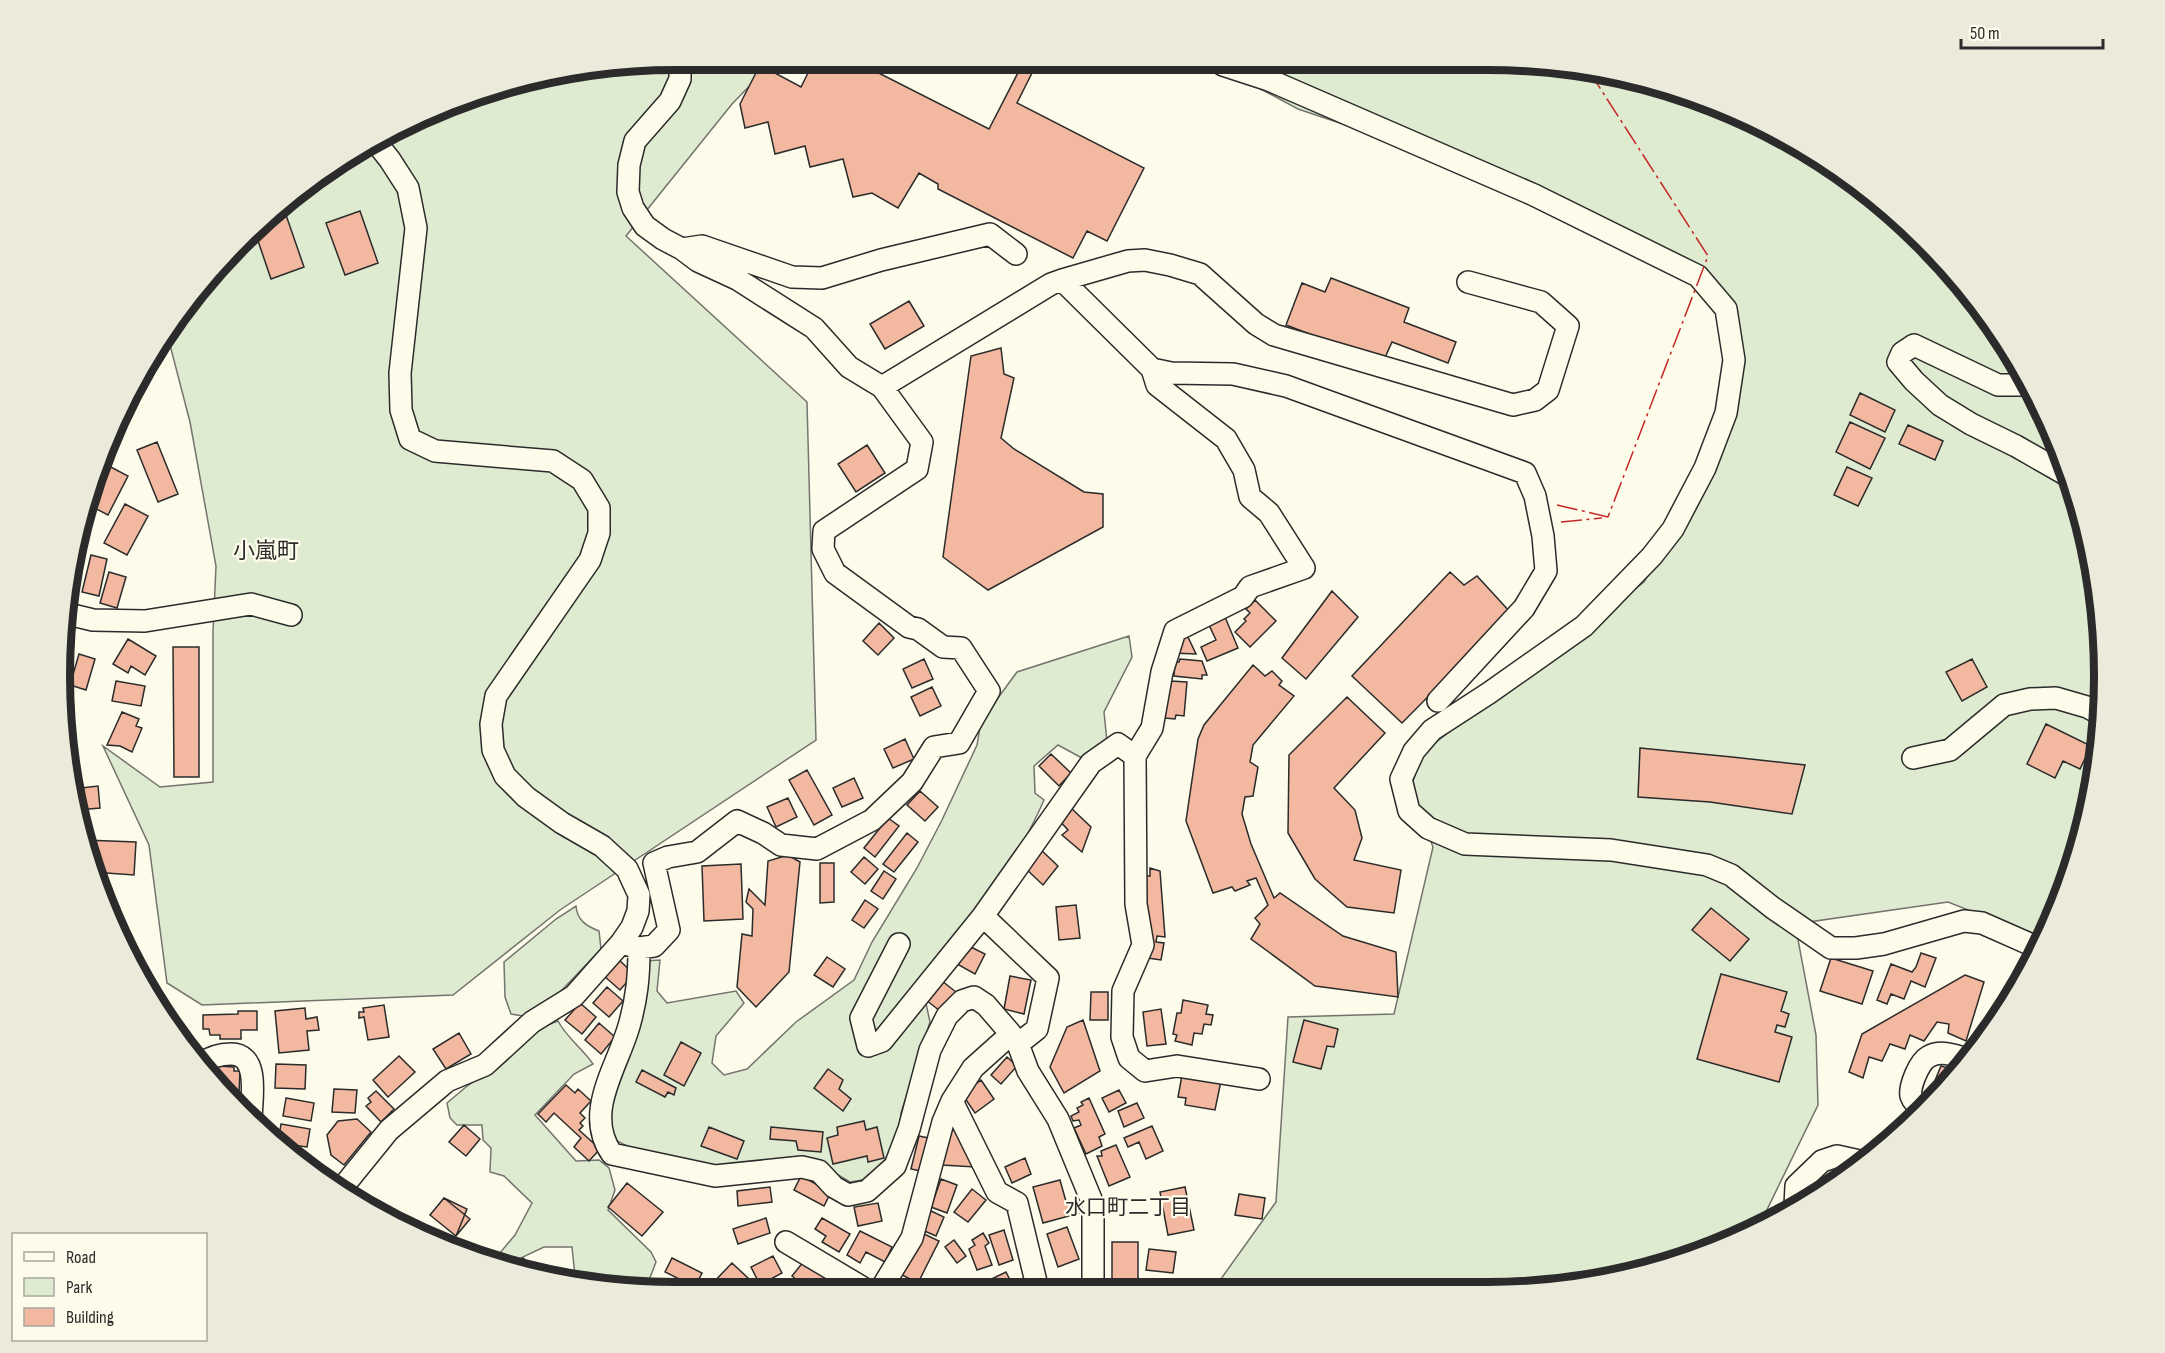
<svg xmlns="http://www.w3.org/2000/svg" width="2165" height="1353" font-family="'Sofia Sans Condensed','Noto Sans JP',sans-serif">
  <rect width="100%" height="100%" fill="#fdfbea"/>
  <path fill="#deebd1" stroke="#74746e" stroke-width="1.5" d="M596,65H770L732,104L626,236L807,402L816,740L560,910L453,995L202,1005L167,983L149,845L103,746L160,787L213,782V632L216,566L190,422L170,345L176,320L240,241L301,187L404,124L479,93Z
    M1216,65H1569L1724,107L1864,187L1952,270L2022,368L2072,478L2100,596L2104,716L2084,836L2045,940L1948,902L1795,924L1816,1035L1818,1105L1759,1226L1648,1272L1529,1292L1213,1290L1276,1202L1288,1017L1394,1014L1433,847L1411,788L1422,753L1644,582L1712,470L1738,364L1717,282L1569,200L1298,109Z
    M1129,636L1132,657L1104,712L1107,742L1091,763L1058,745L1034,766L1035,793L1044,800C1014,869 966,931 924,994L930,1022L901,1113L898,1140L884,1161L868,1179L850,1182L818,1163L751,1168L700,1166L635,1150L617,1141L606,1116L644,961L660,960L657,991L667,1003L736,991L744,1003L716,1036L712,1063L724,1075L747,1069L796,1022L854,980L872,942L917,868L942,820L977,745L981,721L1017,672Z
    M576,906C577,920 586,926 599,931L601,949L542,1011L523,1016L511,1014L505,997L504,962L556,919Z
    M558,1021C567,1038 582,1048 593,1064L574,1074L535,1115L576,1161L599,1160L609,1168L615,1190L608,1210L651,1252L656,1262L646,1288H596L579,1283L575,1276L572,1247H544L508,1264L494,1260L515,1235L532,1203L504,1176L490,1172L491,1148L483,1140L482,1125H457L450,1118L447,1103L466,1087L514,1051L537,1029Z"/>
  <path fill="#f2b8a0" stroke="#2b2b2b" stroke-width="1.5" d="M760,65L801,87L812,65H863L989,129L1022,65H1036L1017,103L1144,168L1107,241L1087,231L1073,258L938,189V184L919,173L898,208L872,193L853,197L843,159L810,167L805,146L775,154L768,122L745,128L740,104Z
    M360,211L378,263L345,275L326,223Z
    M286,215L304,267L271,279L254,229L258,225Z
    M1331,278L1409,308L1404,322L1456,342L1448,363L1392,342L1383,362L1286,325L1302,283L1325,292Z
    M909,301L924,326L885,349L870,324Z
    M1001,348L1004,374L1014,378L1001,438L1014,449L1084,492L1103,494V527L988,590L943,557L971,356Z
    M1860,393L1895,410L1885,432L1850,415Z
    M2039,406L2044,417L2036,413Z
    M1850,422L1885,438L1870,469L1836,452Z
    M1908,425L1943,441L1935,460L1899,444Z
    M157,442L178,494L158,502L137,450Z
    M867,445L885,473L856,492L838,464Z
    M105,464L128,476L108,515L87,504L89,495Z
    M1847,467L1872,478L1858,506L1834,495Z
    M125,504L148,516L127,555L104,543Z
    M91,555L107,559L99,596L82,592Z
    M109,572L126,577L117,608L100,603Z
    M1450,572L1464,585L1477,576L1511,613L1402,723L1352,676Z
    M1332,591L1358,617L1306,679L1282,658Z
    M1255,600L1276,621L1250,647L1235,632L1246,621L1244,619L1250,613L1246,609Z
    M1225,617L1238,648L1207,661L1201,647L1216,640L1209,625Z
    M879,623L894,638L878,655L863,641Z
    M1187,635L1196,654L1173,653Z
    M128,639L156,656L145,675L131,666L128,673L113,664Z
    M173,647H199V777H174Z
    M79,654L95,659L86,690L70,685Z
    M924,659L933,679L912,688L903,669Z
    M1180,659L1202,661L1207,675H1202V679L1174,676L1175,662H1179Z
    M1972,659L1987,687L1962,701L1946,672Z
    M1253,665L1265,676L1272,671L1282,681L1279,685L1294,696L1253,745L1250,762L1258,767L1253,796L1245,797L1242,814L1251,844L1274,898L1280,893L1343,936L1396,952L1398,997L1315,986L1251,939L1260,924L1255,918L1268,905L1256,878L1247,881L1250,885L1235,891L1232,887L1213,893L1186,821L1198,739L1204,725Z
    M116,681L145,686L141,706L112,701Z
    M1170,681L1187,682L1184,716L1176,715L1175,719L1165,718Z
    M932,687L941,706L920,716L911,697Z
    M1347,697L1385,733L1334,788L1355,810L1362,838L1354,860L1401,870L1394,913L1347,907L1315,879L1288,833L1289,755Z
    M122,712L139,719L136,726L142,728L132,752L120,746L107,745Z
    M2046,724L2091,746L2080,769L2063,761L2055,778L2027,764Z
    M905,739L914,759L893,768L884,749Z
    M1640,748L1732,757L1805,765L1792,814L1710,802L1638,797Z
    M1051,754L1071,773L1059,786L1039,766Z
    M69,758L71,781L66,759Z
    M807,770L832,815L814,825L789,780Z
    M854,778L863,798L842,807L833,788Z
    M98,786L100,808L78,810L73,789Z
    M920,791L938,807L925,821L907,805Z
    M788,798L797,817L776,827L767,807Z
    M1070,807L1091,827L1082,852L1062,835L1068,830L1058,819Z
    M888,818L899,826L875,857L864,848Z
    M907,833L918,842L894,872L883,864Z
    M84,840L136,842L134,875L92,872Z
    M1040,849L1058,866L1043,885L1023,866Z
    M788,855L800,862L789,972L756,1007L737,987L742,934L752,936L753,909L746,902L749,889L765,905L768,861Z
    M864,857L878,869L865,884L851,872Z
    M820,863H834V902L820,903Z
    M741,864L743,919L704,921L702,866Z
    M1150,868L1160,871L1165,937L1157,936L1156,942L1164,943L1161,960L1148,958L1143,876H1150Z
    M884,871L896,879L883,899L871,891Z
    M865,900L878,909L864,928L852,920Z
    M1076,905L1080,938L1059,940L1056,907Z
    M1711,908L1749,939L1730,961L1692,930Z
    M122,935L136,946L131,952Z
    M967,945L985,954L975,974L957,964Z
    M1921,953L1936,958L1925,987L1911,981L1904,999L1891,994L1887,1004L1877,1000L1891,964L1912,972L1916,967Z
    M827,957L845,969L833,987L814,975Z
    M1831,958L1873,971L1862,1004L1820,991Z
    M618,959L634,974L620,990L604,976Z
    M1721,974L1787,992L1781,1011L1789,1014L1785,1027L1777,1025L1775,1032L1792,1037L1779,1082L1697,1059Z
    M1965,975L1984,982L1966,1041L1948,1033L1949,1024L1937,1022L1924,1041L1910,1035L1905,1049L1890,1044L1882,1061L1869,1057L1863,1078L1849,1072L1862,1034Z
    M1010,976L1031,980L1024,1014L1004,1009Z
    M942,981L956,992L940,1011L926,1000Z
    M607,987L623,1001L609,1017L593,1003Z
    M1091,992H1108V1020H1090Z
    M1183,1000L1208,1005L1206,1014L1213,1015L1211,1025L1204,1024L1202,1034L1194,1033L1192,1045L1175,1041L1177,1035L1173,1034L1177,1013H1181Z
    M580,1003L596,1017L582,1034L565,1020Z
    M384,1005L389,1037L368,1040L364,1017L359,1018V1012H364L363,1008Z
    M305,1008L306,1019L317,1017L319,1030L307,1031L309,1050L279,1053L275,1011Z
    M1161,1009L1166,1044L1147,1046L1143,1012Z
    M238,1011H257V1030H241V1039H220V1035H210L209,1029H203V1015L238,1014Z
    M1083,1020L1100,1071L1064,1093L1050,1067L1067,1027Z
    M1304,1020L1338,1029L1334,1047L1327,1046L1321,1069L1293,1062Z
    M599,1023L615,1037L601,1054L585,1040Z
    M459,1033L471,1054L446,1069L433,1049Z
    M681,1042L701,1053L684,1086L664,1075Z
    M399,1056L415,1072L388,1097L373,1080Z
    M1007,1057L1017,1066L1001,1084L991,1075Z
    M276,1064L306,1065L305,1089L275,1088Z
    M218,1066L234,1067V1071H240L239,1093L224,1092L211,1077L212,1070H218Z
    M1941,1066L1959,1071L1935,1097L1929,1095Z
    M828,1069L843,1080L839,1089L851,1099L843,1111L814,1088Z
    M642,1070L676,1088L674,1095L668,1092L665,1097L636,1082Z
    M1182,1075L1221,1081L1215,1110L1185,1105L1186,1098L1178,1097Z
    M981,1080L994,1099L975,1113L962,1094Z
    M566,1085L575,1093L578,1089L591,1101L580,1113L585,1118L580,1123L583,1126L579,1130L600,1149L589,1161L574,1147L581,1138L554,1113L546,1122L538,1114Z
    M334,1089L357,1090L355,1113L332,1112Z
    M1119,1090L1126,1103L1109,1112L1102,1098Z
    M376,1091L394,1109L381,1122L366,1106L371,1102L368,1098Z
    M286,1098L314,1103L311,1121L283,1116Z
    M1089,1098L1105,1134L1099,1137L1102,1146L1086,1154L1074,1128L1081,1125L1079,1120L1073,1121L1071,1116L1079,1112L1077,1108L1083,1105L1081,1102Z
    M232,1102L243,1103L242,1114L240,1112Z
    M1137,1103L1144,1118L1124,1127L1118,1111Z
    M357,1119L371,1132L344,1165L331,1155L327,1135L338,1121Z
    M864,1121L866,1130L877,1127L884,1158L868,1162L867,1156L833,1164L827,1138L838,1135L837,1127Z
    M281,1124L310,1129L307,1147L278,1143Z
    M464,1125L480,1139L466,1156L449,1142Z
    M1152,1126L1163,1151L1146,1159L1139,1142L1128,1147L1124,1138Z
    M709,1127L744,1141L737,1159L701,1146Z
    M771,1127L823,1132L821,1152L798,1150L796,1141L770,1139Z
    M949,1129H958L975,1167L942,1165Z
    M919,1136L934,1139L926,1172L911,1169Z
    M1116,1145L1130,1177L1109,1186L1097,1156H1102L1101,1151Z
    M285,1152L308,1155L306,1168L301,1166Z
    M1025,1158L1031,1174L1012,1183L1005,1167Z
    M801,1176L831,1192L824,1206L794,1190Z
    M941,1179L957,1185L947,1213L931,1207Z
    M1060,1180L1067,1205L1077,1202L1080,1213L1043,1223L1033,1187Z
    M627,1183L663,1212L642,1236L608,1207Z
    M770,1187L772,1202L738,1206L737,1191Z
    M1185,1187L1194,1230L1168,1235L1160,1192Z
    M972,1189L986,1200L968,1222L954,1212Z
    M1239,1194L1265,1198L1262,1219L1235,1215Z
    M444,1198L470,1219L456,1236L430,1215Z
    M444,1198L467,1209L456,1236L430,1215Z
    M878,1203L882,1221L858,1226L854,1207Z
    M929,1210L944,1217L936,1236L920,1229Z
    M766,1218L770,1233L738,1244L733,1229Z
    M822,1218L850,1234L839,1252L822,1242L826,1236L815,1229Z
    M1067,1227L1079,1259L1058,1267L1047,1234Z
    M1004,1230L1013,1260L999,1265L989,1235Z
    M860,1231L892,1247L885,1262L866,1252L860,1263L847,1255Z
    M922,1233L939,1241L918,1283L902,1275Z
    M983,1233L989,1243L985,1246L992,1265L977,1270L969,1249L975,1245L972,1240Z
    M954,1240L966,1256L957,1263L945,1247Z
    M1112,1242H1138V1286H1112Z
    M1684,1248L1698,1251L1681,1258Z
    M1149,1249L1176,1252L1173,1273L1146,1270Z
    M773,1256L782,1273L760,1285L751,1267Z
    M523,1258L540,1273L516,1266Z
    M672,1258L702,1273L695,1287L665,1272Z
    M804,1261L838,1279L831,1289H808L792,1276Z
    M732,1263L748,1278L738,1288H708Z
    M1006,1272L1012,1284L1001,1289H984L981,1284Z"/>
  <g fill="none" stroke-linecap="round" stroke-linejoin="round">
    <g stroke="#2b2b2b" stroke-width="24">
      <path id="minor" d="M1223,65L1269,80L1534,195L1698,276L1726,309L1734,360L1726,413L1705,468L1673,529L1652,556L1584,626L1489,693L1432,730L1414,751L1401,779L1409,811L1428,828L1465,844L1611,850L1707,865L1731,875L1773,908L1831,948H1856L1884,944L1964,921L1982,923L2041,949
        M375,141L390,160L408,188L416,228L400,373L401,410L410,439L435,451L553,461L582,480L599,508V533L590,560L496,696L491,724L493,750L505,776L526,797L562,823L602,846L627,869L639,895L638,911L632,927L621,943
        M682,249L702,246L792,277L822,278L881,260L990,234L1016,254
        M1062,280L1128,261L1145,260L1170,265L1200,274L1256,324L1274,335L1513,405L1535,400L1548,390L1568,326L1541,302L1468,282
        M2030,385H1998L1914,345L1902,353L1898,362L1914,381L1940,405L1971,424L2016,446L2072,478
        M882,387L1051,284L1062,280L1152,369L1171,373L1233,374L1286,386L1525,473L1535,496L1543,536L1546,571L1524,608L1438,701
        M64,613L93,620L145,621L251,604L291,615
        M1135,756L1152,728L1162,672L1175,631L1243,597L1250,587L1304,568L1269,513L1250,497L1244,470L1226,439L1157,385L1152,369
        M1913,758L1950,750L2004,705L2030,699L2056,698L2087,707L2104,716
        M899,944L861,1018L868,1046L882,1041L983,916
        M639,948C639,976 637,998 629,1026C617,1068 583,1113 612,1154L715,1176L802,1167L819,1171L834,1187L848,1195L867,1191L895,1166L909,1129L930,1050L947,1016L962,1001L974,997L986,1005L1011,1034L973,1068L952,1101L997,1192L1017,1203L1038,1290
        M1011,1034L1018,1044L1028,1071L1058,1119L1093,1204V1290
        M1018,1044L1037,1029L1048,978L983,916L1091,763L1118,744L1135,756L1136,904L1143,945L1123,991L1122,1037L1129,1058L1145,1071L1177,1066L1259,1079
        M200,1064C210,1057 219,1054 231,1054C261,1054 251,1101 251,1121
        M1924,1109C1918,1106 1913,1102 1911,1096C1909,1087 1919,1062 1928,1057C1941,1049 1957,1056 1970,1060
        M343,1190L342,1188L389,1130L447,1081L485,1065L532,1022L574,996L621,943L639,948L654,946L669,930L654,863L668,857L697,852L737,821L763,833L781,845L817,849L872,820L912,782L934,747L959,743L989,691L961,648L943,647L918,629L909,627L835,573L823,549L824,531L917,469L922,442L882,387L849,367L814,328L737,279L698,261L682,249L663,239L645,226L633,208L628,192L629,165L635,141L670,101L680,79V65
        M1800,1208L1795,1206L1796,1186L1822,1161L1837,1156L1864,1162
        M786,1242L865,1289
        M881,1289L912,1238L943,1122L952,1101"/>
    </g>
    <use href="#minor" stroke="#fdfbea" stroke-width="21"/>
    <path stroke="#c62828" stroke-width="1.5" stroke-dasharray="21 4.5 3 4.5" stroke-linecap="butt" d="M1589,71L1708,256L1608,517
      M1557,505L1608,517
      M1561,522L1602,518"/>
  </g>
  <g text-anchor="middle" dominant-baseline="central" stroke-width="4.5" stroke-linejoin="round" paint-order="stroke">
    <g font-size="21" fill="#2b2b2b" stroke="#fdfbea">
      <text x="1128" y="1207">水口町二丁目</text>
    </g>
    <g font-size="22" fill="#2b2b2b" stroke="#fdfbea">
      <text x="266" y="551">小嵐町</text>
    </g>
  </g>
  <path d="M0 0H2165V1353H0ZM676 70H1488A606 606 0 0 1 2094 676V676A606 606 0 0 1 1488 1282H676A606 606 0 0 1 70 676V676A606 606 0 0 1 676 70Z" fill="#eceadb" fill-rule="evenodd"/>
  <path fill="none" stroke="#2b2b2b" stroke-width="8" d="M676 70H1488A606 606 0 0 1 2094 676V676A606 606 0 0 1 1488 1282H676A606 606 0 0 1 70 676V676A606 606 0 0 1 676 70Z"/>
  <rect x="12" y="1233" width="195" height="108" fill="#fdfbea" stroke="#a9a89e" stroke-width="1.5"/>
  <rect x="24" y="1252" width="30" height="9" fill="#fdfbea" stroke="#a9a89e" stroke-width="1.5"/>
  <text x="66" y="1263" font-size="18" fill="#2b2b2b">Road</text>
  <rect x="24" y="1278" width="30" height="18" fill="#deebd1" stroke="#a9a89e" stroke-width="1.5"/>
  <text x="66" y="1293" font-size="18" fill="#2b2b2b">Park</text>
  <rect x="24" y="1308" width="30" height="18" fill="#f2b8a0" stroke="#a9a89e" stroke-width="1.5"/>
  <text x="66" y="1323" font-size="18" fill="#2b2b2b">Building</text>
  <path d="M1961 39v9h142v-9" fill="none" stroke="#2b2b2b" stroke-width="3"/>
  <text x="1970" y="39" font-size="18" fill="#2b2b2b" stroke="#fdfbea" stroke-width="4.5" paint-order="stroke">50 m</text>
</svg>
